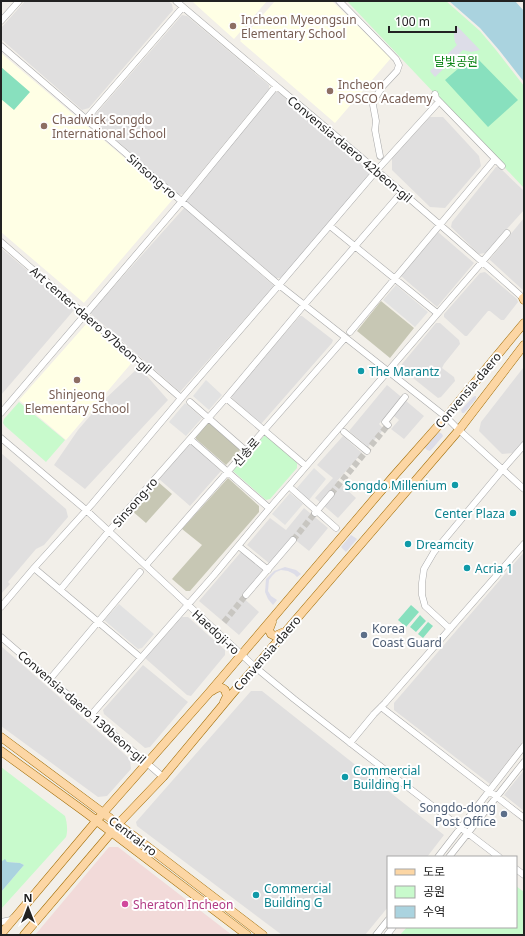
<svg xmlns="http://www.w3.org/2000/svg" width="525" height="936" font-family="'Noto Sans','Noto Sans KR',sans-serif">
  <rect width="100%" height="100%" fill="#f2efe9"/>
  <path fill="#e0dfdf" d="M25,1H168L172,4L173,10L89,108L82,110L1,39V28Z
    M182,15L187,16L269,85V89L183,194L179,195L94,121V116Z
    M275,92H278L368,169L369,175L282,278H276L187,202V198Z
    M430,117H443L479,156L481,166L445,208L430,207L392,170V158Z
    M496,167H499L524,191V210L485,253L479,254L451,227L452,222Z
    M185,207L274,286L180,392L90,313Z
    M524,218V291L490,260V259Z
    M438,232L474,263L437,307L401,276Z
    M1,248L74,310L1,395Z
    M485,272L517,299L518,302L504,320H501L490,311H488L467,336H465L444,317V314L480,273Z
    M300,316H302L333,340L332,343L261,424L232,398L231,395Z
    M436,323H440L459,340L460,344L444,364L442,368L454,377L455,381L441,397L438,398L403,370L402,364Z
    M139,367L168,400L85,489L54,465L78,430L102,402Z
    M523,368H524V441L513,453L502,454L479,431L481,422Z
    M387,385L424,416L404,439L391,429L399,420L389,412L379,424L384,429L368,447L349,431Z
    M343,436L362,453L337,481L356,498L338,518L315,498L333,478L317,465Z
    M192,444L221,471L190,506L159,479L188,445Z
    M1,453L66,509L68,517L44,545L36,549L8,582L10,584L1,594Z
    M304,508L328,528L309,551L293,538L270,564L247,545L270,518L286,530Z
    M241,552L263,570L241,596L259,612L239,635L199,601Z
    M524,552V740L490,784L394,710V703Z
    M182,617H188L225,650V655L191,696L187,695L145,658Z
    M1,646L130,759L131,769L107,796L98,797L1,726Z
    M143,665L188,702L150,747L145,748L104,714L103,710Z
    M251,691H262L444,835L427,857H388V907L365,935H282L137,826L136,822Z
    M524,770V811L504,795Z"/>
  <path fill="#f2dad9" d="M109,847H118L232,935H35Z"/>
  <path fill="#ffffe5" d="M193,1H267L234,39L205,13L193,2Z
    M275,1H332L391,58L335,123L240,41Z
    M1,53L173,199L84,303L1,232Z
    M88,322L134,360L66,440L19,400Z"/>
  <path fill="#c7c7b4" d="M381,301L414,328L390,358L357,331Z
    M208,422L240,450L226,465L196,439V437Z
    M228,478L259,506V512L190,591H186L172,579L202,545L182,529Z
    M157,481L172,494L146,523L131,510Z"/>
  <path fill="#c8facc" d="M347,1H446L480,31L496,50L524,86V188Z
    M19,402L65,440L46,462L5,426L3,423L4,419Z
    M265,435L297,463V468L270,499L266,500L233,471Z
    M1,767L65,816C67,822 68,831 66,837L1,909V892L24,865L20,863L7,862L5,860L1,862Z
    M516,886L524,892V935H400L407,927H516Z"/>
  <path fill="#88e0be" d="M474,55L518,100L488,127L445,80Z
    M1,67L30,92L14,110L1,99Z
    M411,605L419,612L406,627L398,620Z
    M420,615L426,621L416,632L410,627Z
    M428,622L433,626L423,638L418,634Z"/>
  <path fill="#e2e2e2" d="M396,285L428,312L415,327L383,300Z
    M206,380L222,395L209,410L193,396Z
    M185,403L202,418L186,436L169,422Z
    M314,468L326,479L309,500L296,489Z
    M290,493L303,504L285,525L272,514Z
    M119,604L154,634L142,648L138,649L104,620Z"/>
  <path fill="#dddde8" d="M457,26L480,50L471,52L463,50L435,77L430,71L457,45L455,42L454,36V31Z
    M475,396H476V399L464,413H462L461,410L473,397Z
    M439,432L442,434L443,436L432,449L430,451L427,450L425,448L426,446Z
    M351,535L357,539L346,552L341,547Z
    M285,567L296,570L301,574L297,577L294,574L288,571L281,570L276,572L272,576L269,580L268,591L271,596L277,600L273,605L268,599L265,592L266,579L274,571Z"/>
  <path fill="#aad3df" d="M449,1H515L524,11V82L499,50L480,28Z
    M5,859L7,862L20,863L24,865L1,892V862Z"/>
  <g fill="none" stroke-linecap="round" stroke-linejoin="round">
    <path stroke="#c8c6c1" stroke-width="6" stroke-dasharray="6 3" stroke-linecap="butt" d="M331,494L388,425
      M293,540L315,513
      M224,622L246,595"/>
    <g stroke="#a9a9a9" stroke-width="7">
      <path id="minor" d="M176,1C292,100 410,196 523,298
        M339,1L396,59L399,65L397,71L383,86L375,98L373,105L376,121L375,130L380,156
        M1,21L19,1
        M1,46L279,285L446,417L459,430L524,489
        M435,94L436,98L502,166
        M86,119L183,7
        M330,226L437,313
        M1,242L181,398
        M350,332L495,159
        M226,398L306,466
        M190,402L246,451
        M1,413L182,201L276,86
        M388,425L385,422L405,397
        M344,432L367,451
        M1,438L86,510L255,667L294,699L358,749L499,857
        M190,439L269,508
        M292,489L336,528
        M315,513L331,494
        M241,548L268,570
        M146,565L345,338
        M34,568L141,658
        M60,590L109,531L226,398L304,305L402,192
        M246,595L293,540
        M1,607L34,568L92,504L183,396L279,285L377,170L436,105
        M450,629L425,606L422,595V583L424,569L434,552L503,469L524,445
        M1,637L163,777
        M50,679L140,572
        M381,707L524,818
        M91,715C132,668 173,622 214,575C239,545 263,515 289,486L507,233
        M350,743L374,714L385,703L524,544
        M438,857L524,746
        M449,857L524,762
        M516,869L524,875
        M1,922L11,920L13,918
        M376,935L388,920
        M387,935L393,927"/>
    </g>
    <g stroke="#a06b00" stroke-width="9">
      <path id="major" d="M523,298L524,300
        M272,622L269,630L271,634L275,636L284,632
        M212,691C217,687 221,686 225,690L227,696L224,702
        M1,737L118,824L263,935
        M1,751L85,812L247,935
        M1,934L103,813L208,694L392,478L446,417L524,323
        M24,935L122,820L163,777L232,694L459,430L524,345"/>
    </g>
    <use href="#minor" stroke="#fff" stroke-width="6"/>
    <use href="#major" stroke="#fcd6a4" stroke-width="8"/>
  </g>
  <g fill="#8d6e63" stroke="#fff" stroke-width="1.5">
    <circle cx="233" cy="26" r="4"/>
    <circle cx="330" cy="91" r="4"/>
    <circle cx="44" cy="126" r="4"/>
    <circle cx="77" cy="380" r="4"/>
  </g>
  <g fill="#0f9aa8" stroke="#fff" stroke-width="1.5">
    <circle cx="361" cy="371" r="4"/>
    <circle cx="455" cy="485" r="4"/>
    <circle cx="513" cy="513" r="4"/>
    <circle cx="408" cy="544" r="4"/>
    <circle cx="467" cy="568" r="4"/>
    <circle cx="345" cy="777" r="4"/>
    <circle cx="256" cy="895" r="4"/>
  </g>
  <g fill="#5c6f8a" stroke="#fff" stroke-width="1.5">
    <circle cx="364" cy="635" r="4"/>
    <circle cx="504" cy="814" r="4"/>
  </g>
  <circle fill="#d1479c" stroke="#fff" stroke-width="1.5" cx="125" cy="904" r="4"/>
  <g text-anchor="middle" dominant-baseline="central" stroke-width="4" stroke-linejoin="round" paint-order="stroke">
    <g font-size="12" fill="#785e54" stroke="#fff" text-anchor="start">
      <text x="241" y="19">Incheon Myeongsun<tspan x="241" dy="14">Elementary School</tspan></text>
      <text x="338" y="84">Incheon<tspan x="338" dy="14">POSCO Academy</tspan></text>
      <text x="52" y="119">Chadwick Songdo<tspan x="52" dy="14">International School</tspan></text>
      <text x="77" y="394" text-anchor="middle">Shinjeong<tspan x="77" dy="14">Elementary School</tspan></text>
    </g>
    <g font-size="12" fill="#0c8416" stroke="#fff">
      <text x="456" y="61">달빛공원</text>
    </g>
    <g font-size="12" fill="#222" stroke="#fff">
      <text transform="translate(350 149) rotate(40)">Convensia-daero 42beon-gil</text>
      <text transform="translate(152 176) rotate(41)">Sinsong-ro</text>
      <text transform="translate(91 320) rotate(41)">Art center-daero 97beon-gil</text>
      <text transform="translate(468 390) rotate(-50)">Convensia-daero</text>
      <text transform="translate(246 452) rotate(-49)">신송로</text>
      <text transform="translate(135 502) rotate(-49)">Sinsong-ro</text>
      <text transform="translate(216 632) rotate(43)">Haedoji-ro</text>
      <text transform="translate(267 653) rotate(-49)">Convensia-daero</text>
      <text transform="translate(82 707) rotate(41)">Convensia-daero 130beon-gil</text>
      <text transform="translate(133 836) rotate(37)">Central-ro</text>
    </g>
    <g font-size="12" fill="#0d838f" stroke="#fff" text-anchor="start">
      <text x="369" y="371">The Marantz</text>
      <text x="447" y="485" text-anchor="end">Songdo Millenium</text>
      <text x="505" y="513" text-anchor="end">Center Plaza</text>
      <text x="416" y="544">Dreamcity</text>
      <text x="475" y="568">Acria 1</text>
      <text x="353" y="770">Commercial<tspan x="353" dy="14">Building H</tspan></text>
      <text x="264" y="888">Commercial<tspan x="264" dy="14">Building G</tspan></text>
    </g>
    <g font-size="12" fill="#4e5e75" stroke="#fff" text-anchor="start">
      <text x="372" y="628">Korea<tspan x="372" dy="14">Coast Guard</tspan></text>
      <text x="496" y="807" text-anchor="end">Songdo-dong<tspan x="496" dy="14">Post Office</tspan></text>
    </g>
    <g font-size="12" fill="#b23c85" stroke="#fff" text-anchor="start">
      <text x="133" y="904">Sheraton Incheon</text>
    </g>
  </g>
  <rect width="525" height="936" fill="none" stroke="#222222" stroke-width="4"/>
  <rect x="387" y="856" width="130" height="72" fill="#ffffff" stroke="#a7a7a7"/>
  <rect x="395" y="869" width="20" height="6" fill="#fcd6a4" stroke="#a7a7a7"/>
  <text x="423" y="876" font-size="12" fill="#222222">도로</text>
  <rect x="395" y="886" width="20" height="12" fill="#c8facc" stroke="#a7a7a7"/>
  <text x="423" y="896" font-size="12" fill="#222222">공원</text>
  <rect x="395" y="906" width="20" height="12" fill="#aad3df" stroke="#a7a7a7"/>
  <text x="423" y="916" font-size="12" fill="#222222">수역</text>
  <g transform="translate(28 908)" stroke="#ffffff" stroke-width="3" paint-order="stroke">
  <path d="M0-3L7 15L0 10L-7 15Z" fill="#222222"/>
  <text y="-6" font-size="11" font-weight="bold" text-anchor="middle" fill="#222222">N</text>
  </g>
  <path d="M389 26v6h67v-6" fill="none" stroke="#222222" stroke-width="2"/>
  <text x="395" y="26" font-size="12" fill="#222222" stroke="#ffffff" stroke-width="3" paint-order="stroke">100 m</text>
</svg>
